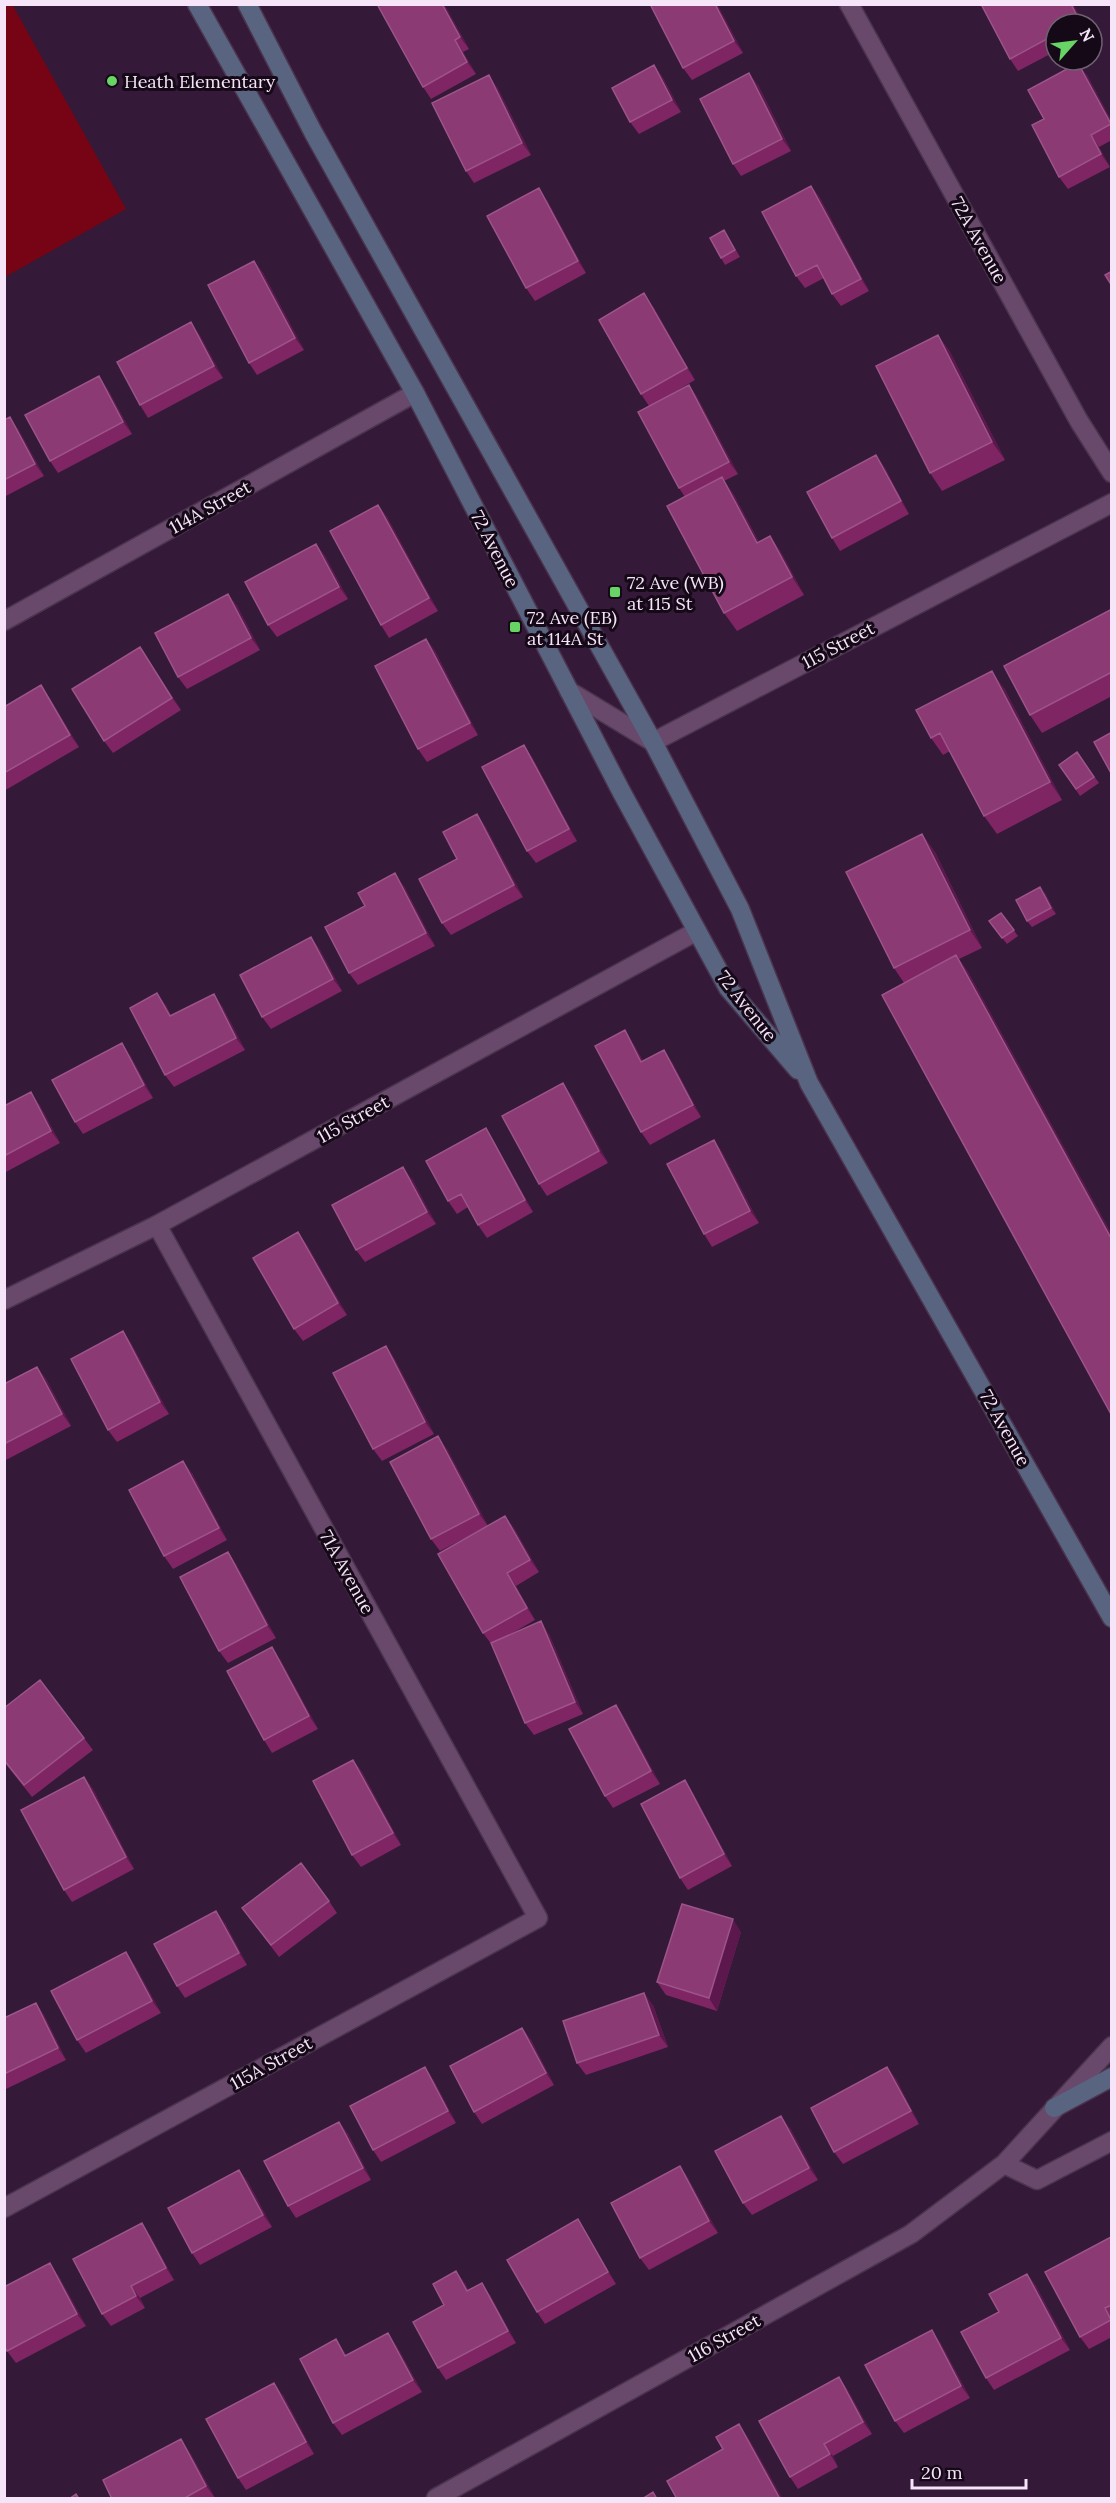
<svg xmlns="http://www.w3.org/2000/svg" width="1116" height="2503" font-family="Lora,serif">
  <rect width="100%" height="100%" fill="#341938"/>
  <path fill="#760415" d="M12,4L126,209L5,277L4,5Z"/>
  <g fill="none" stroke-linecap="round" stroke-linejoin="round">
    <g stroke="#4b344e" stroke-width="21">
      <path id="street" d="M849,4L1079,421L1112,473
        M4,621L415,393
        M569,691L653,742L1112,503
        M4,1300L157,1225L697,931
        M1004,2164L1037,2180L1112,2141
        M4,2208L538,1918L157,1225
        M436,2498L911,2234L1004,2164L1112,2046"/>
    </g>
    <g stroke="#4b344e" stroke-width="21">
      <path id="secondary" d="M197,4L415,393L621,791L728,988L798,1070
        M247,4L313,132L653,742L740,909L809,1083L1112,1618
        M1054,2108L1112,2077"/>
    </g>
    <use href="#street" stroke="#68496c" stroke-width="18"/>
    <use href="#secondary" stroke="#586480" stroke-width="18"/>
  </g>
  <path fill="#7f2564" d="M377,4H444L469,49L463,52L476,74L431,99L423,87Z
    M650,4H717L743,53L692,80L683,68Z
    M1073,4L1083,24H1056V51L1018,71L1010,59Z
    M654,65L663,78L681,112L639,134L630,122Z
    M1087,75L1112,122V140L1099,147L1110,167L1068,189L1059,177L1044,119Z
    M758,85L791,151L741,176L733,164Z
    M497,87L531,155L474,183L466,171Z
    M811,186L820,198L869,291L841,306L832,294L824,278L805,288L796,276Z
    M547,200L586,273L535,301L526,288Z
    M724,230L740,257L725,265L721,258Z
    M254,261L263,273L304,350L257,375L249,363Z
    M653,306L695,380L668,396L689,385L697,397L738,474L724,481L734,495L759,542L770,536L782,554L804,595L737,631L724,613L685,497L679,488L649,406L641,394Z
    M199,334L223,378L148,418L140,405Z
    M938,335L950,352L1005,460L942,491L930,473Z
    M107,388L132,434L58,473L50,461Z
    M4,420L18,429L44,476L4,497Z
    M876,455L885,468L909,514L840,551L832,538Z
    M378,505L387,517L438,611L389,638L381,625Z
    M316,544L325,556L348,599L277,637L268,625Z
    M228,594L237,606L260,650L187,689L178,677Z
    M1112,609V696L1042,733L1030,715Z
    M426,639L435,651L478,735L427,762L418,749Z
    M140,647L181,710L113,753L104,741Z
    M1004,688L1062,800L997,834L984,816L950,751L943,755L931,738Z
    M49,697L79,747L4,791V707Z
    M1077,752L1099,783L1080,796L1059,765Z
    M532,757L577,841L536,863L527,851Z
    M477,814L485,826L523,897L451,935L442,923L457,859Z
    M922,834L935,852L982,948L959,959L968,972L1112,1235V1416L904,983L894,968Z
    M404,886L435,946L358,985L349,973Z
    M1045,893L1056,914L1032,927L1027,921Z
    M1001,913L1018,936L1007,944L989,921Z
    M311,937L320,950L342,991L271,1029L262,1017Z
    M166,1005L171,1016L222,1006L245,1050L174,1087L165,1075Z
    M633,1043L643,1061L672,1062L701,1117L650,1145L641,1132Z
    M130,1055L153,1098L83,1134L75,1122Z
    M572,1096L608,1163L547,1196L539,1184Z
    M39,1104L60,1143L4,1173V1106Z
    M714,1140L722,1152L759,1223L712,1247L704,1234Z
    M494,1141L533,1212L487,1238L478,1225L468,1207L457,1214L448,1201Z
    M412,1179L436,1224L365,1262L356,1250Z
    M307,1245L347,1315L303,1341L294,1329Z
    M123,1331L131,1343L169,1414L117,1442L108,1430Z
    M386,1346L394,1358L434,1434L382,1461L373,1449Z
    M37,1367L46,1379L71,1426L4,1461V1384Z
    M447,1449L488,1526L440,1551L431,1539Z
    M192,1473L227,1540L173,1569L164,1556Z
    M505,1516L514,1528L539,1572L516,1586L535,1620L509,1635L549,1634L583,1714L534,1735L525,1723L492,1645L483,1633Z
    M228,1552L236,1564L276,1638L228,1663L219,1651Z
    M280,1659L318,1729L272,1753L264,1740Z
    M616,1705L624,1717L660,1784L613,1808L605,1796Z
    M4,1708L84,1738L93,1750L32,1797L4,1762Z
    M353,1760L362,1772L401,1845L361,1867L352,1855Z
    M84,1777L93,1789L134,1869L72,1902L64,1890Z
    M693,1793L732,1866L688,1890L680,1878Z
    M329,1901L337,1913L279,1957L242,1908Z
    M225,1923L247,1965L185,1998L177,1986Z
    M741,1932L717,2011L666,1995L657,1982Z
    M134,1964L161,2013L86,2053L77,2040Z
    M36,2003L44,2015L66,2060L4,2090V2018Z
    M653,2005L668,2047L586,2075L577,2063Z
    M522,2028L531,2040L554,2085L482,2124L474,2112Z
    M887,2067L896,2079L919,2124L843,2164L834,2152Z
    M433,2079L456,2123L381,2162L373,2150Z
    M339,2122L348,2134L371,2180L296,2218L288,2206Z
    M790,2128L818,2180L752,2215L743,2203Z
    M680,2166L688,2178L718,2233L649,2270L640,2258Z
    M239,2170L248,2182L272,2227L200,2265L192,2253Z
    M578,2219L586,2232L616,2284L545,2324L537,2312Z
    M150,2235L174,2280L140,2298L145,2308L111,2326L102,2314Z
    M1112,2238V2337L1089,2349L1080,2337Z
    M1027,2274L1036,2286L1070,2350L994,2390L986,2378L999,2312Z
    M58,2275L86,2326L16,2363L7,2351Z
    M465,2283L468,2290L490,2295L516,2343L446,2380L438,2368L444,2305Z
    M336,2339L346,2355L396,2345L422,2392L342,2435L333,2423Z
    M940,2342L970,2398L904,2433L895,2421Z
    M839,2377L847,2389L872,2434L833,2456L838,2467L798,2489L790,2477Z
    M283,2395L314,2454L246,2490L238,2478Z
    M189,2451L215,2498L112,2499Z"/>
  <path fill="#5c184c" d="M442,4H444L469,49L460,37Z
    M715,4H717L743,53L734,41Z
    M1071,4H1073L1083,24H1082Z
    M455,40L463,52L476,74L467,62Z
    M1078,63L1087,75L1112,122V125Z
    M654,65L663,78L681,112L672,100Z
    M749,73L758,85L791,151L782,139Z
    M489,75L497,87L531,155L522,143Z
    M1091,135L1099,147L1110,167L1101,154Z
    M811,186L820,198L869,291L861,279Z
    M539,188L547,200L586,273L578,261Z
    M254,261L263,273L304,350L295,338Z
    M644,293L653,306L695,380L687,368Z
    M191,322L199,334L223,378L214,366Z
    M938,335L950,352L1005,460L992,442Z
    M99,376L107,388L132,434L123,422Z
    M689,385L697,397L738,474L729,462Z
    M10,417L18,429L44,476L35,464Z
    M876,455L885,468L909,514L901,501Z
    M722,477L734,495L769,561L757,543Z
    M378,505L387,517L438,611L429,598Z
    M770,536L782,554L804,595L792,577Z
    M316,544L325,556L348,599L339,587Z
    M228,594L237,606L260,650L251,638Z
    M426,639L435,651L478,735L470,723Z
    M140,647L148,659L181,710L172,698Z
    M992,671L1004,688L1062,800L1050,782Z
    M41,685L49,697L79,747L70,735Z
    M524,745L532,757L577,841L569,829Z
    M477,814L485,826L523,897L514,885Z
    M922,834L935,852L982,948L970,930Z
    M395,873L404,886L435,946L426,933Z
    M1040,887L1045,893L1056,914L1051,908Z
    M311,937L320,950L342,991L333,979Z
    M956,955L968,972L1112,1235V1240Z
    M157,993L166,1005L178,1029L170,1016Z
    M214,994L222,1006L245,1050L236,1038Z
    M625,1030L633,1043L650,1074L641,1062Z
    M122,1043L130,1055L153,1098L144,1085Z
    M664,1050L672,1062L701,1117L693,1105Z
    M563,1083L572,1096L608,1163L599,1151Z
    M31,1092L39,1104L60,1143L51,1131Z
    M486,1128L494,1141L533,1212L525,1200Z
    M714,1140L722,1152L759,1223L750,1211Z
    M403,1167L412,1179L436,1224L427,1212Z
    M298,1232L307,1245L347,1315L338,1303Z
    M123,1331L131,1343L169,1414L160,1402Z
    M386,1346L394,1358L434,1434L425,1422Z
    M37,1367L46,1379L71,1426L62,1414Z
    M438,1436L447,1449L488,1526L479,1514Z
    M183,1461L192,1473L227,1540L219,1528Z
    M505,1516L514,1528L539,1572L530,1560Z
    M228,1552L236,1564L276,1638L267,1625Z
    M507,1573L516,1586L535,1620L527,1608Z
    M541,1621L549,1634L583,1714L575,1702Z
    M272,1647L280,1659L318,1729L309,1716Z
    M616,1705L624,1717L660,1784L651,1771Z
    M353,1760L362,1772L401,1845L393,1833Z
    M84,1777L93,1789L134,1869L126,1857Z
    M685,1780L693,1793L732,1866L724,1854Z
    M216,1911L225,1923L247,1965L239,1953Z
    M733,1919L741,1932L717,2011L709,1998Z
    M126,1952L134,1964L161,2013L152,2001Z
    M644,1993L653,2005L668,2047L659,2035Z
    M36,2003L44,2015L66,2060L58,2048Z
    M522,2028L531,2040L554,2085L546,2073Z
    M425,2067L433,2079L456,2123L448,2111Z
    M887,2067L896,2079L919,2124L911,2111Z
    M781,2116L790,2128L818,2180L809,2168Z
    M339,2122L348,2134L371,2180L363,2168Z
    M680,2166L688,2178L718,2233L709,2221Z
    M239,2170L248,2182L272,2227L263,2215Z
    M578,2219L586,2232L616,2284L608,2272Z
    M142,2223L150,2235L174,2280L166,2268Z
    M50,2263L58,2275L86,2326L77,2314Z
    M456,2271L465,2283L475,2303L467,2291Z
    M1027,2274L1036,2286L1070,2350L1061,2338Z
    M482,2283L490,2295L516,2343L508,2331Z
    M131,2286L140,2298L145,2308L136,2296Z
    M932,2330L940,2342L970,2398L961,2386Z
    M388,2333L396,2345L422,2392L413,2380Z
    M336,2339L344,2351L353,2368L345,2356Z
    M839,2377L847,2389L872,2434L863,2422Z
    M274,2383L283,2395L314,2454L306,2442Z
    M739,2424L751,2442L783,2499H780Z
    M181,2439L189,2451L215,2498L206,2486Z
    M824,2444L833,2456L838,2467L830,2454Z"/>
  <path fill="#8c3a74" stroke="#9c5489" stroke-width="1.5" d="M377,4H442L460,37L455,40L467,62L423,87Z
    M650,4H715L734,41L683,68Z
    M981,4H1071L1080,22L1076,24H1056V34L1010,59Z
    M1078,63L1111,124L1091,135L1101,154L1059,177L1032,125L1044,119L1028,90Z
    M654,65L672,100L630,122L612,88Z
    M749,73L782,139L733,164L700,99Z
    M489,75L522,143L466,171L432,103Z
    M811,186L861,279L832,294L817,265L796,276L762,212Z
    M539,188L578,261L526,288L487,216Z
    M724,230L735,250L721,258L710,238Z
    M254,261L295,338L249,363L208,285Z
    M1112,271V286L1105,275Z
    M644,293L687,368L641,394L599,320Z
    M191,322L214,366L140,405L117,362Z
    M938,335L992,442L930,473L876,366Z
    M99,376L123,422L50,461L25,415Z
    M689,385L729,462L679,488L638,412Z
    M10,417L35,464L4,480V420Z
    M876,455L901,501L832,538L807,492Z
    M722,477L757,543L770,536L792,577L724,613L667,506Z
    M378,505L429,598L381,625L330,531Z
    M316,544L339,587L268,625L245,582Z
    M228,594L251,638L178,677L155,633Z
    M1112,609V672L1030,715L1004,666Z
    M426,639L470,723L418,749L375,666Z
    M140,647L172,698L104,741L72,689Z
    M992,671L1050,782L984,816L940,733L931,738L916,710Z
    M41,685L70,735L4,773V707Z
    M1112,732V775L1094,742Z
    M524,745L569,829L527,851L482,767Z
    M1077,752L1094,777L1076,789L1059,765Z
    M477,814L514,885L442,923L419,879L457,859L443,832Z
    M922,834L970,930L894,968L846,872Z
    M395,873L426,933L349,973L325,927L365,906L358,893Z
    M1040,887L1051,908L1027,921L1016,900Z
    M1001,913L1014,930L1002,938L989,921Z
    M311,937L333,979L262,1017L240,975Z
    M956,955L1112,1240V1416L882,995Z
    M157,993L170,1016L214,994L236,1038L165,1075L130,1008Z
    M625,1030L641,1062L664,1050L693,1105L641,1132L595,1046Z
    M122,1043L144,1085L75,1122L52,1080Z
    M563,1083L599,1151L539,1184L502,1116Z
    M31,1092L51,1131L4,1156V1106Z
    M486,1128L525,1200L478,1225L461,1194L448,1201L426,1161Z
    M714,1140L750,1211L704,1234L667,1164Z
    M403,1167L427,1212L356,1250L332,1205Z
    M298,1232L338,1303L294,1329L253,1258Z
    M123,1331L160,1402L108,1430L71,1359Z
    M386,1346L425,1422L373,1449L333,1373Z
    M37,1367L62,1414L4,1444V1384Z
    M438,1436L479,1514L431,1539L390,1462Z
    M183,1461L219,1528L164,1556L129,1490Z
    M505,1516L530,1560L507,1573L527,1608L483,1633L438,1554Z
    M228,1552L267,1625L219,1651L180,1577Z
    M541,1621L575,1702L525,1723L491,1643Z
    M272,1647L309,1716L264,1740L227,1671Z
    M40,1680L84,1738L24,1785L4,1760V1708Z
    M616,1705L651,1771L605,1796L569,1729Z
    M353,1760L393,1833L352,1855L313,1781Z
    M84,1777L126,1857L64,1890L21,1810Z
    M685,1780L724,1854L680,1878L641,1804Z
    M301,1863L329,1901L271,1945L242,1908Z
    M682,1904L733,1919L709,1998L657,1982Z
    M216,1911L239,1953L177,1986L154,1944Z
    M126,1952L152,2001L77,2040L51,1991Z
    M644,1993L659,2035L577,2063L563,2021Z
    M36,2003L58,2048L4,2074V2018Z
    M522,2028L546,2073L474,2112L450,2066Z
    M425,2067L448,2111L373,2150L350,2106Z
    M887,2067L911,2111L834,2152L811,2108Z
    M781,2116L809,2168L743,2203L715,2151Z
    M339,2122L363,2168L288,2206L264,2161Z
    M680,2166L709,2221L640,2258L611,2203Z
    M239,2170L263,2215L192,2253L168,2208Z
    M578,2219L608,2272L537,2312L507,2260Z
    M142,2223L166,2268L131,2286L136,2296L102,2314L73,2259Z
    M1111,2237L1112,2305L1105,2308L1111,2320L1080,2337L1045,2272Z
    M50,2263L77,2314L7,2351L4,2346V2287Z
    M456,2271L467,2291L482,2283L508,2331L438,2368L413,2322L444,2305L433,2284Z
    M1027,2274L1061,2338L986,2378L961,2332L999,2312L989,2294Z
    M932,2330L961,2386L895,2421L865,2365Z
    M388,2333L413,2380L333,2423L300,2359L336,2339L345,2356Z
    M839,2377L863,2422L824,2444L830,2454L790,2477L759,2421Z
    M274,2383L306,2442L238,2478L206,2419Z
    M739,2424L780,2499H677L667,2481L723,2449L716,2437Z
    M181,2439L206,2486L183,2499H112L103,2480Z
    M653,2492L657,2499H642Z
    M76,2494L79,2499H69Z"/>
  <g fill="#68d465" stroke="#150917" stroke-width="2">
    <circle cx="112" cy="81" r="6"/>
    <rect x="609" y="586" width="12" height="12" rx="3"/>
    <rect x="509" y="621" width="12" height="12" rx="3"/>
  </g>
  <g text-anchor="middle" dominant-baseline="central" stroke-width="6" stroke-linejoin="round" paint-order="stroke">
    <g font-size="18" fill="#f6e4f8" stroke="#150917" text-anchor="start">
      <text x="124" y="81">Heath Elementary</text>
      <text x="627" y="582">72 Ave (WB)<tspan x="627" dy="21">at 115 St</tspan></text>
      <text x="527" y="617">72 Ave (EB)<tspan x="527" dy="21">at 114A St</tspan></text>
    </g>
    <g font-size="18" fill="#f6e4f8" stroke="#150917">
      <text transform="translate(979 240) rotate(61)">72A Avenue</text>
      <text transform="translate(210 507) rotate(-29)">114A Street</text>
      <text transform="translate(495 549) rotate(63)">72 Avenue</text>
      <text transform="translate(838 645) rotate(-28)">115 Street</text>
      <text transform="translate(747 1006) rotate(52)">72 Avenue</text>
      <text transform="translate(353 1119) rotate(-29)">115 Street</text>
      <text transform="translate(1005 1428) rotate(61)">72 Avenue</text>
      <text transform="translate(347 1572) rotate(61)">71A Avenue</text>
      <text transform="translate(271 2063) rotate(-29)">115A Street</text>
      <text transform="translate(724 2338) rotate(-29)">116 Street</text>
    </g>
  </g>
  <rect width="1116" height="2503" fill="none" stroke="#f6e4f8" stroke-width="12"/>
  <g transform="translate(1074 42) rotate(62)"><circle r="28" fill="#150917" stroke="#6f6171" stroke-width="1.5"/>
  <path d="M0-4.5L10 22L0 15L-10 22Z" fill="#68d465"/>
  <text y="-9" font-size="16" font-weight="bold" text-anchor="middle" fill="#f6e4f8">N</text>
  </g>
  <path d="M912 2479v9h114v-9" fill="none" stroke="#f6e4f8" stroke-width="3"/>
  <text x="921" y="2479" font-size="18" fill="#f6e4f8" stroke="#150917" stroke-width="4.5" paint-order="stroke">20 m</text>
</svg>
